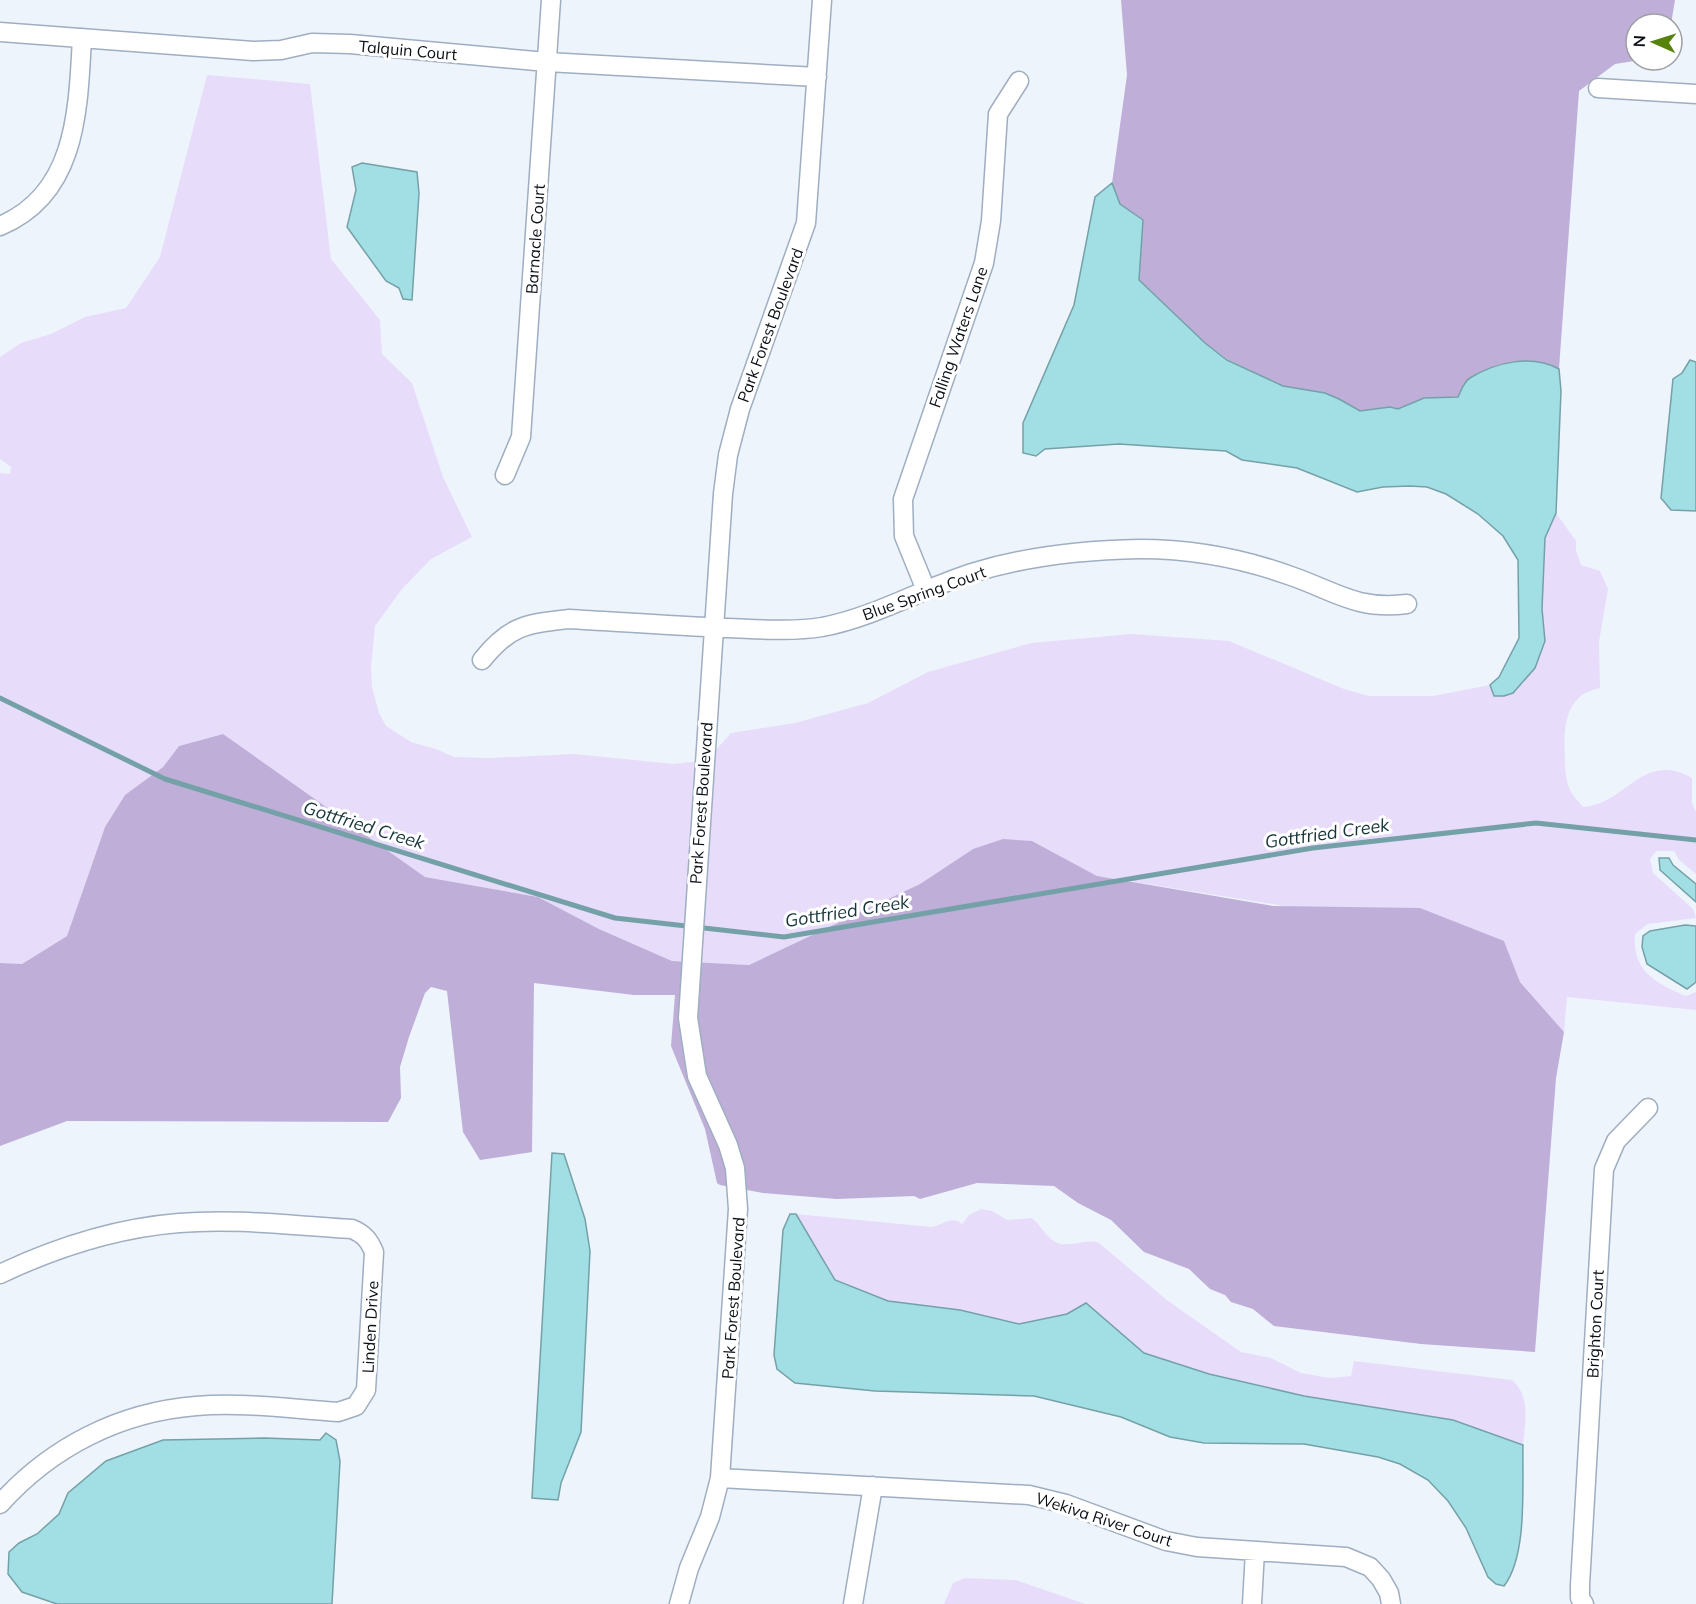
<svg xmlns="http://www.w3.org/2000/svg" width="1696" height="1604" font-family="Mulish,sans-serif">
  <rect width="100%" height="100%" fill="#eef4fc"/>
  <path fill="#e8dcfb" d="M207,75L310,84L331,259L380,320L382,354L412,383L443,477L472,537L431,559L402,589L375,626L371,667L372,687L379,713L386,726L411,742L436,749L454,757L490,758L574,754L674,764L707,760L731,733L795,723L868,703L928,672L1031,643L1132,634L1229,641L1344,689L1369,696H1433L1490,685L1494,696L1545,641L1542,609L1545,538L1556,513L1576,541V551L1581,565L1600,571L1608,589L1599,642L1600,688C1566,694 1563,726 1565,755C1565,768 1565,780 1571,792C1574,797 1579,802 1583,807C1627,804 1642,750 1692,778V803L1696,812V874L1679,860L1674,851H1656L1650,859L1653,873L1693,909L1696,918L1648,924L1635,934C1632,971 1655,983 1686,996L1696,992V1010L1567,997L1564,1032L1520,982L1504,941L1097,876L1032,841L973,849L920,884L749,965L672,961L599,929L538,897L425,877L222,734L179,746L163,767L125,795L105,827L67,936L22,964L0,963V473L10,474L11,467L0,459V357L21,343L51,334L85,317L126,308L160,257Z
    M981,1209L992,1211L1007,1220L1032,1218C1040,1225 1045,1234 1052,1240C1066,1251 1084,1237 1099,1243L1168,1301L1241,1352L1271,1358L1301,1373L1330,1378L1351,1376L1354,1361L1512,1380C1531,1396 1525,1422 1523,1445L1453,1420L1304,1396L1209,1374L1143,1353L1086,1303L1067,1314L1019,1324L960,1310L888,1301L835,1281L796,1214L932,1227C943,1225 952,1215 962,1224L969,1215Z
    M965,1578L1016,1580L1085,1604H944L953,1583Z"/>
  <path fill="#beaed8" d="M1121,0H1675L1671,24H1636V60H1640L1615,64L1579,91L1559,369C1532,354 1496,362 1470,378C1465,381 1461,391 1458,397L1424,398L1398,410L1390,407L1360,412L1339,399L1325,393L1283,386L1227,359L1205,343L1138,280L1143,220L1120,204L1112,183L1127,75Z
    M223,734L425,877L538,897L599,929L672,961L749,965L920,884L973,849L1003,839L1032,841L1097,876L1273,906L1420,908L1504,941L1520,982L1564,1032L1556,1078L1535,1352L1421,1344L1274,1326L1253,1309L1231,1302L1225,1295L1210,1289L1189,1269L1144,1252L1111,1220L1078,1203L1054,1186L977,1183L920,1199L914,1196L837,1199L763,1193L720,1185L717,1183L705,1129L671,1046L675,995H634L534,983L532,1152L480,1160L463,1132L447,991L431,987L425,993L409,1037L400,1067L401,1098L388,1122L67,1121L0,1146V963L22,964L67,936L105,827L125,795L163,767L179,746Z"/>
  <path fill="#a2dfe5" stroke="#74a1a7" stroke-width="1.5" d="M362,163L417,172L419,193L412,300L403,299L399,288L386,281L347,227L356,190L352,167Z
    M1112,183L1120,204L1143,220L1139,280L1205,343L1227,360L1283,386L1325,393L1339,399L1360,411L1390,407L1398,409L1424,398L1458,397C1461,391 1464,381 1470,378C1496,362 1532,354 1559,369L1561,391L1556,513L1545,538L1542,609L1545,641L1535,668L1513,693L1504,696H1494L1490,685L1499,677L1519,638L1518,560L1503,536L1478,514L1446,494L1427,487L1410,486L1383,487L1357,492L1297,468L1242,460L1226,451L1119,444L1045,449L1036,456L1023,453V423L1074,305L1095,197Z
    M1690,360L1696,362V511L1671,510L1661,498L1673,379L1682,373Z
    M1659,858H1669L1673,865L1696,884V902L1660,870Z
    M1685,925L1696,926V982L1687,989L1647,964L1642,947L1643,936L1650,931Z
    M552,1153L564,1154L585,1219L590,1251L581,1432L561,1483L558,1500L532,1498Z
    M790,1214H796L835,1280L888,1301L960,1310L1019,1324L1067,1314L1086,1303L1144,1353L1209,1374L1304,1396L1453,1420L1523,1445C1522,1484 1528,1555 1504,1586L1496,1584L1488,1577L1466,1528L1448,1501L1428,1480L1400,1464L1378,1457L1304,1444L1204,1443L1170,1437L1121,1417L1034,1396L875,1391L795,1383L777,1369L774,1355L783,1230Z
    M326,1433L336,1440L340,1461L332,1604H57L22,1592L8,1574L9,1552L19,1543L37,1534L59,1514L68,1493L106,1461L163,1440L264,1438L320,1440Z"/>
  <g fill="none" stroke-linecap="round" stroke-linejoin="round">
    <path stroke="#74a1a7" stroke-width="5" d="M0,698L165,779L615,918L784,937L1313,848L1536,823L1696,840"/>
    <g stroke="#9faec0" stroke-width="21">
      <path id="minor" d="M0,32L253,51L281,50L312,43L350,44L547,62L817,77
        M1598,88L1696,94
        M0,226C77,194 78,110 82,38
        M505,475L521,437L551,0
        M926,590L904,536L903,499L984,263L991,221L998,114L1019,81
        M482,660C510,625 526,624 569,619C621,622 674,626 727,628C758,629 790,632 822,627C875,617 923,588 975,572C1028,556 1084,550 1140,549C1190,549 1244,559 1291,576C1337,592 1356,610 1407,604
        M0,1274C57,1247 116,1228 179,1223C236,1218 295,1226 352,1229C364,1234 369,1240 374,1252L366,1390L356,1406L338,1412C291,1409 243,1402 196,1406C120,1412 51,1447 0,1504
        M720,1478L1029,1495L1066,1504L1166,1541L1197,1547L1346,1557L1370,1567L1381,1579L1389,1593L1391,1604
        M679,1604L689,1568L710,1517L720,1478L738,1209L735,1168L728,1145L697,1076L688,1018L723,494L728,455L740,409L806,223L822,0
        M853,1604L873,1486
        M1252,1604L1255,1551
        M1584,1604L1580,1598V1585L1604,1169L1616,1141L1648,1108"/>
    </g>
    <use href="#minor" stroke="#fff" stroke-width="18"/>
  </g>
  <g text-anchor="middle" dominant-baseline="central" stroke-width="6" stroke-linejoin="round" paint-order="stroke">
    <g font-size="16" fill="#0a0f16" stroke="#fff">
      <text transform="translate(408 50) rotate(5)">Talquin Court</text>
      <text transform="translate(535 239) rotate(-86)">Barnacle Court</text>
      <text transform="translate(770 325) rotate(-70)">Park Forest Boulevard</text>
      <text transform="translate(958 337) rotate(-71)">Falling Waters Lane</text>
      <text transform="translate(924 593) rotate(-20)">Blue Spring Court</text>
      <text transform="translate(701 803) rotate(-86)">Park Forest Boulevard</text>
      <text transform="translate(733 1298) rotate(-86)">Park Forest Boulevard</text>
      <text transform="translate(1595 1324) rotate(-87)">Brighton Court</text>
      <text transform="translate(370 1327) rotate(-87)">Linden Drive</text>
      <text transform="translate(1104 1519) rotate(18)">Wekiva River Court</text>
    </g>
    <g font-size="18" font-style="italic" fill="#173539" stroke="#fff">
      <text transform="translate(364 825) rotate(17)">Gottfried Creek</text>
      <text transform="translate(1327 833) rotate(-8)">Gottfried Creek</text>
      <text transform="translate(847 911) rotate(-9)">Gottfried Creek</text>
    </g>
  </g>
  <g transform="translate(1654 42) rotate(273)"><circle r="28" fill="#ffffff" stroke="#9d9fa2" stroke-width="1.5"/>
  <path d="M0-4.5L10 22L0 15L-10 22Z" fill="#57820b"/>
  <text y="-9" font-size="16" font-weight="bold" text-anchor="middle" fill="#0a0f16">N</text>
  </g>
</svg>
